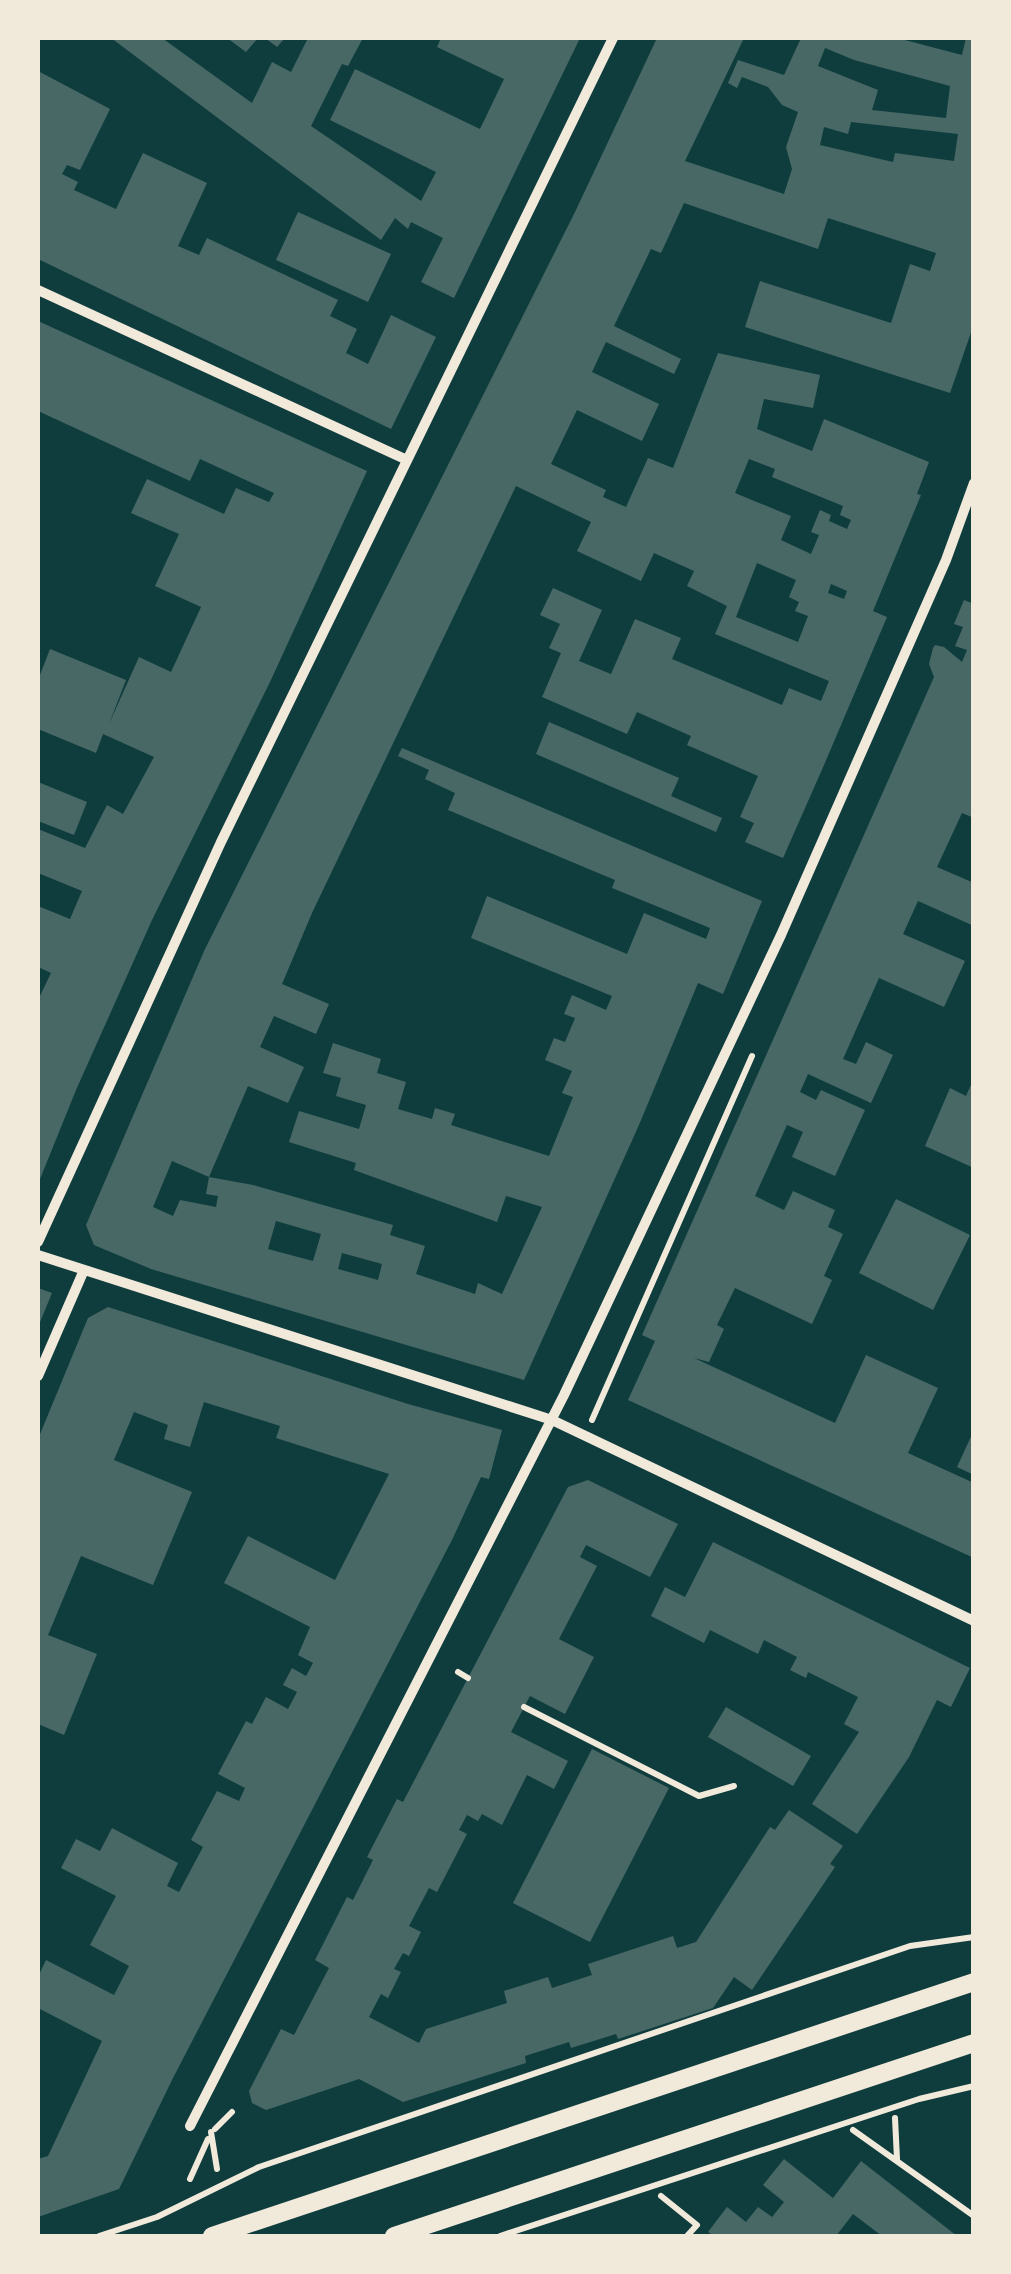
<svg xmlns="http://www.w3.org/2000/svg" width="1011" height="2274" font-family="'Source Sans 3',sans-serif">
  <rect width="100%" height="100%" fill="#0f3d3e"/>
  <path fill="#486865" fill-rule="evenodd" d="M111,38H162L252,103L272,62L291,72L308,38H363L348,66L342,64L311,126L421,201L436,172L330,120L355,69L480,129L504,79L437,47L441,38H580L454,298L421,282L443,238L411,222L408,229L395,218L381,240Z
    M227,38H258L246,52Z
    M265,38H285L277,47Z
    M657,38H744L685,161L784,194L792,169L786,147L798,112L782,105L768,87L742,77L737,88L728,83L738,60L784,75L801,38H897L962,55L966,38H974V324L950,393L745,327L760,281L891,323L910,264L930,271L936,253L828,218L818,249L684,203L661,253L651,249L614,326L681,359L674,374L606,342L592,372L659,404L642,441L577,410L551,464L606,490L603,497L626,507L648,458L673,468L718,353L820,375L813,408L764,399L757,429L812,451L824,419L929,462L917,494L921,495L873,611L887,617L824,765L783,858L745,842L754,823L740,817L758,776L687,745L691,736L637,712L627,734L542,697L561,653L549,648L560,624L540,615L553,588L602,610L579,661L611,674L635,619L681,638L672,659L782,705L789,688L821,701L829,681L715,634L727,606L687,586L694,571L654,553L641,581L577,551L591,522L516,486L312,913L282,984L329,1004L316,1034L274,1016L260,1047L304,1067L288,1103L248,1086L209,1177L172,1161L153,1207L173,1216L180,1200L216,1207L218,1196L206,1194L209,1177L253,1185L393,1225L390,1235L425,1246L416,1274L475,1294L478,1283L502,1294L542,1207L506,1196L497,1222L354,1170L356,1163L289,1142L299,1111L359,1129L366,1105L336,1096L341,1078L323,1073L333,1043L381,1059L377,1073L406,1082L398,1109L432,1119L435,1108L455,1114L451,1125L549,1156L573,1097L562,1093L572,1071L545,1060L554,1038L565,1042L575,1018L564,1014L572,995L606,1010L612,996L471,938L487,896L627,954L644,913L706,939L710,928L612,888L615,880L448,810L455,793L425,779L429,770L398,756L402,748L762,901L723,994L698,983L639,1125L524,1380L151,1269L94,1245L86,1225L205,949L575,212ZM825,48L854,60L950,86L946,118L872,110L878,90L818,66ZM851,122L958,134L954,161L895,153L893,162L820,145L824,127L848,134ZM749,459L775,469L772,477L843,506L840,515L851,520L847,529L829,521L831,515L820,510L811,532L819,535L811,554L781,540L791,516L735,493ZM757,563L796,580L789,597L799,602L795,611L808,616L798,642L736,617ZM831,584L847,591L844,599L828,593ZM276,1221L321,1234L313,1261L268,1249ZM342,1253L382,1264L378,1280L338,1269Z
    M38,71L110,109L80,170L67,165L62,174L78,182L74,190L116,209L143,153L207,183L178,246L199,255L207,238L338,300L330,316L357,329L346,353L368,364L391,315L436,337L391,429L38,259Z
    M298,212L391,254L368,302L276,260Z
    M38,321L367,471L270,682L152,920L76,1090L38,1184V1000L51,973L38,967V906L70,919L82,891L38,873V829L85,848L107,805L123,814L154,757L103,734L96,753L38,729V680L50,649L126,680L109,724L139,657L171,672L201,607L155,586L179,534L131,513L147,479L224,514L236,488L269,502L274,493L200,459L190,481L38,411Z
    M964,600L974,604V818L962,813L937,867L974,883V926L918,901L903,934L965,961L944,1007L879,978L843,1059L856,1064L866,1042L893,1055L871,1103L808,1074L800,1092L816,1100L821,1090L865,1110L835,1176L792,1157L803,1132L787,1125L755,1196L784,1210L793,1191L835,1210L828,1227L843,1234L824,1276L832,1280L812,1324L735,1288L717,1325L724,1329L709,1362L694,1358L835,1423L866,1355L938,1388L908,1453L974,1483V1558L628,1400L655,1341L642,1335L934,677L929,664L933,648L935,645L944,647L962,662L967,650L955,646L963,627L954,624Z
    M549,722L679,778L671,796L722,818L716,832L536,754Z
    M38,782L87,802L74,835L38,821Z
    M974,1078V1168L925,1146L950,1088L966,1096Z
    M896,1199L970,1235L933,1310L859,1273Z
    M38,1288L52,1293L38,1327Z
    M108,1307L408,1404L502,1430L489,1479L481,1477L453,1538L173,2078L119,2189L38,2217V2159L48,2156L102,2041L38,2008V1977L46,1960L114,1995L129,1966L90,1945L116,1896L61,1868L76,1839L100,1851L112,1828L178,1863L167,1886L179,1892L203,1847L191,1840L217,1791L239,1801L245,1788L218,1774L246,1721L252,1724L266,1697L288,1709L297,1692L283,1685L292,1668L306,1676L313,1663L298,1655L310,1627L224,1583L248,1536L335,1580L389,1474L276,1438L280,1426L204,1402L190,1447L164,1439L168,1425L134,1412L114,1460L192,1492L153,1585L81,1556L48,1635L97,1654L64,1735L38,1724V1439L88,1318Z
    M974,1430V1475L957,1467Z
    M588,1480L678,1524L650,1577L586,1545L580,1557L597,1566L559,1639L594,1657L565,1714L530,1696L511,1732L568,1761L554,1789L527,1775L502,1825L482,1814L478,1821L467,1815L459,1830L467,1834L437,1892L429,1888L409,1926L421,1932L409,1956L403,1953L394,1969L401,1972L388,1998L381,1994L369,2017L419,2043L426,2029L507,2003L504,1991L548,1977L552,1988L592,1975L588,1964L673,1936L677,1948L696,1942L770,1827L775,1830L789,1810L843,1846L830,1864L835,1867L752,1990L734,1977L713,2008L618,2039L616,2034L571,2048L569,2042L525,2056L526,2063L403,2102L359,2079L266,2110L252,2103L249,2091L281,2029L294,2035L329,1968L315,1960L347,1897L353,1900L373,1860L367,1857L397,1799L403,1802L568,1487Z
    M713,1542L970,1668L951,1707L937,1700L909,1757L857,1834L812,1804L859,1732L844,1724L858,1697L808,1672L806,1678L790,1670L797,1657L764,1640L758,1654L710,1630L704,1643L651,1616L665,1587L685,1597Z
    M726,1707L811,1756L793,1786L708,1737Z
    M592,1749L669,1788L590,1942L513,1903Z
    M784,2159L833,2198L861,2161L957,2236H882L853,2214L836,2236H714L708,2232L727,2207L746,2222L758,2207L772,2217L784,2202L763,2185Z"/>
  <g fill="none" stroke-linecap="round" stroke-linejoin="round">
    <path stroke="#f1e9da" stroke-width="6" d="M592,1420L752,1056
      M458,1672L468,1678
      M524,1707L699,1796L734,1786
      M895,2118L897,2159
      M215,2129L232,2112
      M853,2130L974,2216
      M211,2132L217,2169
      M190,2179L208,2139
      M661,2196L697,2225L687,2236
      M99,2236L157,2217L259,2167L910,1946L974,1937
      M500,2236L919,2099L974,2086"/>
    <path stroke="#f1e9da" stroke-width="10" d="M38,290L407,460
      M38,1242L221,842L613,38
      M38,1255L552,1420L974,1621
      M38,1376L84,1270
      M190,2126L564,1395L781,935L946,560L974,483"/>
    <path stroke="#f1e9da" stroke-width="18" d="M212,2236L974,1982
      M394,2236L974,2043"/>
  </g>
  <rect width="1011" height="2274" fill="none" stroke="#f1e9da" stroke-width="80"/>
</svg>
